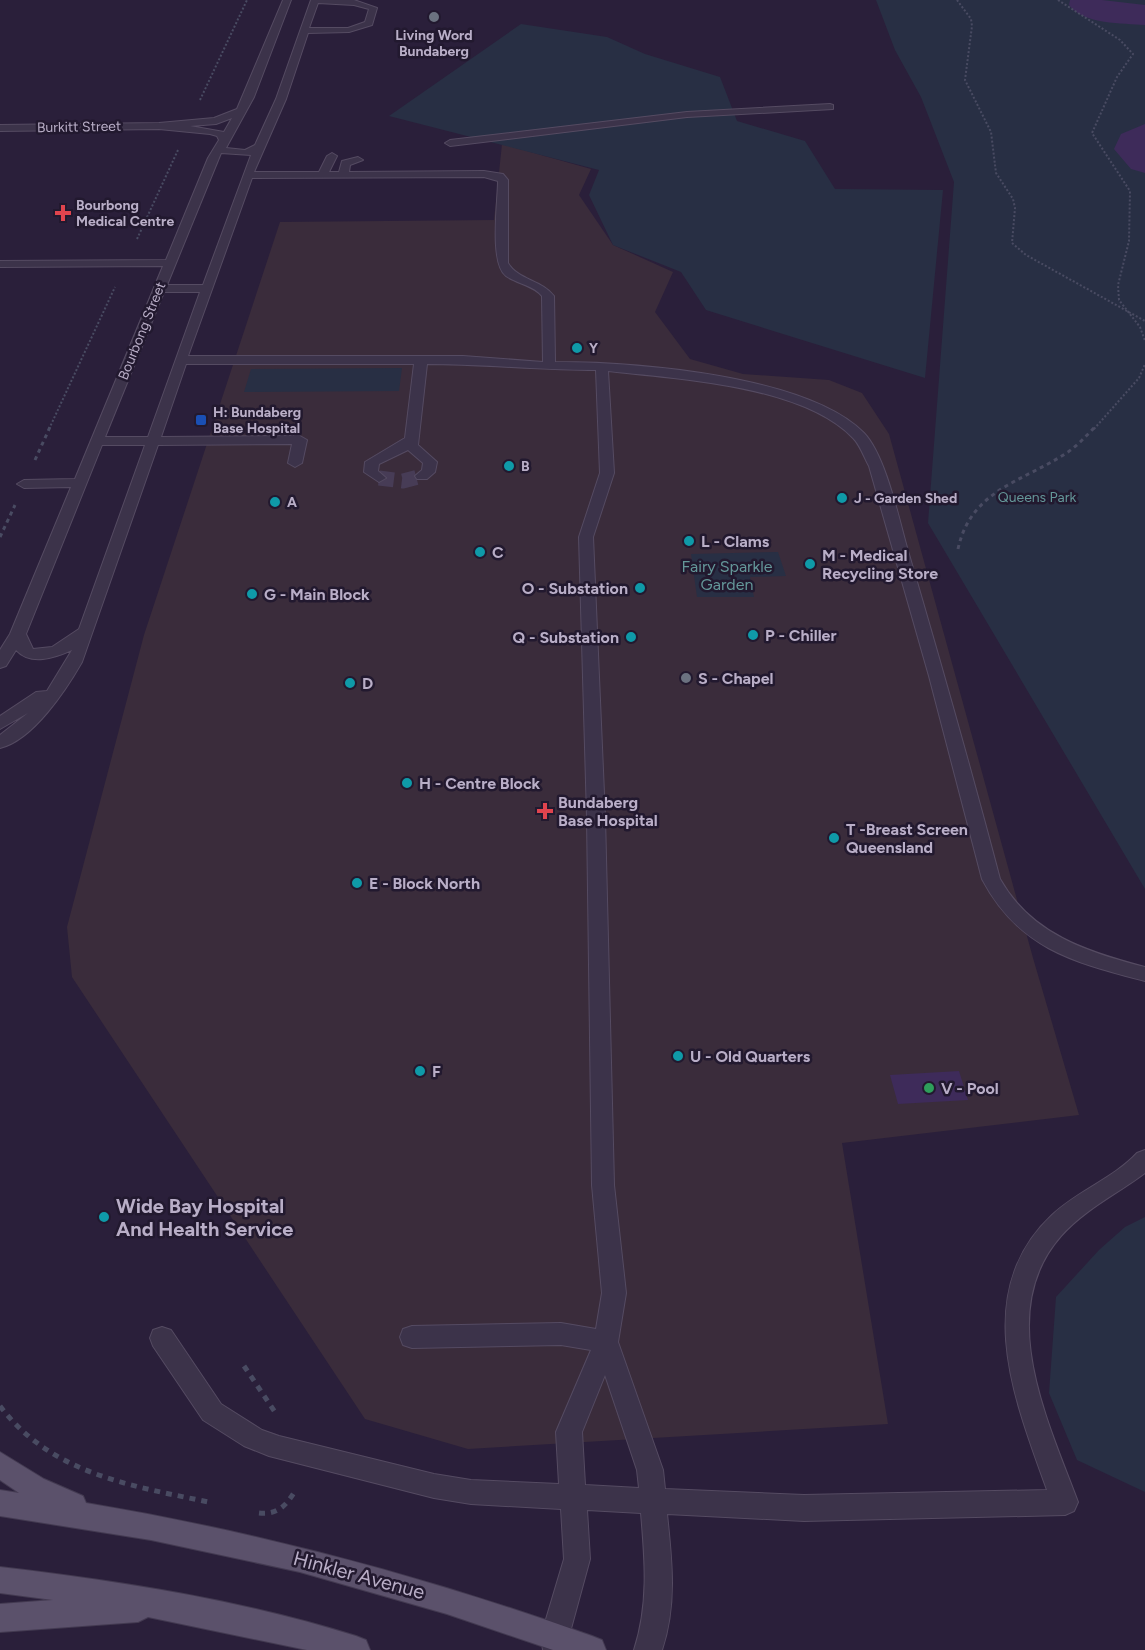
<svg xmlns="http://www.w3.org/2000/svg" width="1145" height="1650" font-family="Figtree,sans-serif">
  <rect width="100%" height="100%" fill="#2a1f3a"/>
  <path fill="#3a2c3b" d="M502,144L591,169L579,195L613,245L673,272L655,312L690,359L743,374L829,380L862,393L889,434L1033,958L1079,1115L842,1143L888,1424L468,1449L365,1419L72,977L67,927L144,635L280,222L494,220Z"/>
  <path fill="#282f44" d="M876,0H1145V889L928,523L954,182L921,97L895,50Z
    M521,24L607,37L645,54L720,77L737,121L805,141L835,189L943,190L925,378L706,310L681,272L613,245L589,195L599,170L389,116Z
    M402,368L399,391L244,392L251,369Z
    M778,552L786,576L750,577L754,597H697L691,554Z
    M1145,1217V1492L1077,1460L1049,1393L1056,1297L1099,1250L1125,1227Z"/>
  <path fill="#3e2b5a" d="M959,1071L968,1100L898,1104L890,1075Z"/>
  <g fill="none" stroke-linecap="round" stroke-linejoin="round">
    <path fill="#3e2b5a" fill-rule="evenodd" d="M1070,0H1102L1145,5V25C1123,23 1083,25 1069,5Z
      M1145,124V173L1131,169L1114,149L1121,134Z"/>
    <path stroke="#473c56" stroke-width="15" stroke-dasharray="15 8" stroke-linecap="butt" d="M379,478L403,481L422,476"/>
    <g stroke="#554b62" stroke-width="2">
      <path id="minor" d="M283,0H291L254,97L226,148L245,150L255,145L276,99L311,0H354L377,8L372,25L349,32L308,33L286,99L254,172H319L327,156L332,153L337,156L329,172H339L342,161L358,157L363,160L350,165L349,172L484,171L503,174L508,180V263C518,280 542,280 554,296L555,362C634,362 807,375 864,433C886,456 899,520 908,551C940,660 971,769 1000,879C1031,934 1087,952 1145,967V981C1073,962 1019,949 982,879L929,676L869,466C864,457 860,445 853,438C802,385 678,379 608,371L614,473L593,537L605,817L614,1185L626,1293L618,1342L663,1470L665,1489L804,1495L1047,1490C1015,1401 970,1292 1052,1215C1077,1191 1114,1178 1137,1153L1145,1150V1173C1117,1194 1085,1209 1061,1236C994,1312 1048,1421 1078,1502L1074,1511L1065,1515L804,1521L667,1514C672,1561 677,1605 662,1650H634C649,1604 645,1560 641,1513L587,1510L590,1559L569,1636L571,1650H543L541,1636L564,1559L561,1509L471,1504L434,1498L269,1456L244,1446L203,1420L153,1346L150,1338L153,1330L162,1327L171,1330L221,1404L262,1430L279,1436L434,1474L471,1480L559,1484L556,1432L591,1350L561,1345L412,1348L403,1345L400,1337L403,1329L412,1326L561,1323L596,1329L602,1293L592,1185L587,817L579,537L600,473L596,370C539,370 483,364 427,364L418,445L437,462L435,472L427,479H417L415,476L422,470L423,463L408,450L379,464L378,471L386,478L379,482L364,472L365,462L405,438L414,364H186L161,437L300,436L307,440L302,463L295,467L288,463L292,444L158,445L82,662C66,690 33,740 0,748V735L28,713L0,729V716L36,692L47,691L72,650C54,658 31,666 16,650L6,666L0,668V650L10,634L71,487L24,488L17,484L24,480L75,479L163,266L0,267V261L166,260L208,158L219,140L217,136L210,134L159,129L0,131V125L159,123L214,118L237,109ZM318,3L354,5L369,9L365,22L348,28H309ZM232,118L224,132L190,126L216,124ZM221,153L251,155L203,285H167ZM484,177L498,181C498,202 489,263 506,276C517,284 533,285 542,296L543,362L463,356H188L252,178ZM164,292H200L148,437H105ZM102,445H145L79,629L52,647L33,649L26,634ZM605,1375L637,1470L639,1488L585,1485L582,1432Z
        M830,104L833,105V109L687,117L450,146L445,143L450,140L687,112Z"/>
    </g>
    <g stroke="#433a51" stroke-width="2">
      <path id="major" d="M0,1452L44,1479L83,1496L86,1503C259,1532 427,1577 592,1636L602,1640L606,1650H553L447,1614L300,1572L151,1540L0,1516V1490L19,1493L0,1480Z
        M0,1567C119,1581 242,1600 356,1636L366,1640L370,1650H307L148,1617L138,1622L0,1632V1604L53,1600L0,1593Z"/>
    </g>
    <path stroke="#494b62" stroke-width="2" stroke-dasharray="2 2" stroke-linecap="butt" d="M957,0L971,19L972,26L965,80L991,132L996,173L1013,199L1015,208L1012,243L1026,255L1145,321
      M1058,0L1120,40L1133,54L1117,77L1092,133L1130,191L1129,241L1118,285L1119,300L1140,327L1145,341
      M200,100L247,0
      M137,239L178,150
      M49,429L115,287
      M1094,429L1139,378L1145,364"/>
    <path stroke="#494b62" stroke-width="3" stroke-dasharray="4 4" stroke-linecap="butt" d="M35,460L50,427
      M0,537L15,505
      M958,549C971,489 1023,482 1068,452C1078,445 1086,436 1095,427"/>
    <path stroke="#494b62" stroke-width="5" stroke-dasharray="6 6" stroke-linecap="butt" d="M244,1366L275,1412
      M0,1406C52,1475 133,1486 213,1503
      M259,1513C277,1515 286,1506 295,1491"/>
    <use href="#minor" fill="#3c334a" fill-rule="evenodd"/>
    <use href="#major" fill="#5b516b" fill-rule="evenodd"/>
  </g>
  <g fill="#6b7280" stroke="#22192f" stroke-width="2">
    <circle cx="434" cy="17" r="6"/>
    <circle cx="686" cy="678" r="6"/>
  </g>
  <g fill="#e0444e" stroke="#22192f" stroke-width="2">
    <path d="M60 204h6v6h6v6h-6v6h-6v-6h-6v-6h6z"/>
    <path d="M542 802h6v6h6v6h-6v6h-6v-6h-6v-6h6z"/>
  </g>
  <g fill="#0f9aa8" stroke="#22192f" stroke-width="2">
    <circle cx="577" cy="348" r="6"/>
    <circle cx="509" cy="466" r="6"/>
    <circle cx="842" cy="498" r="6"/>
    <circle cx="275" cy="502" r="6"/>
    <circle cx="689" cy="541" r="6"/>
    <circle cx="480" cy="552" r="6"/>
    <circle cx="810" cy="564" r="6"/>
    <circle cx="640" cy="588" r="6"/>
    <circle cx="252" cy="594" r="6"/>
    <circle cx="753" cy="635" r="6"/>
    <circle cx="631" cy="637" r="6"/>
    <circle cx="350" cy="683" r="6"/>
    <circle cx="407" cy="783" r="6"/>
    <circle cx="834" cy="838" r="6"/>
    <circle cx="357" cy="883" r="6"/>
    <circle cx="678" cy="1056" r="6"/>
    <circle cx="420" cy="1071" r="6"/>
    <circle cx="104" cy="1217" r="6"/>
  </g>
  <rect fill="#1a4fb4" stroke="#22192f" stroke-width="2" x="195" y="414" width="12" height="12" rx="3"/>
  <circle fill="#2e9e5b" stroke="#22192f" stroke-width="2" cx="929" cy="1088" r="6"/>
  <g text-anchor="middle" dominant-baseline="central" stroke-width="5" stroke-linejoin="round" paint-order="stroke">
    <g font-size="14" font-weight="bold" fill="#b9aec7" stroke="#22192f" text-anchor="start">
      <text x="434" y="35" text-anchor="middle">Living Word<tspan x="434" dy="16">Bundaberg</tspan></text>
      <text x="76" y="205">Bourbong<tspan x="76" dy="16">Medical Centre</tspan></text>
      <text x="589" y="348">Y</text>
      <text x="213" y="412">H: Bundaberg<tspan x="213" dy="16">Base Hospital</tspan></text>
      <text x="521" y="466">B</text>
      <text x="854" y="498">J - Garden Shed</text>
      <text x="287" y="502">A</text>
    </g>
    <g font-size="14" fill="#b9aec7" stroke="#22192f">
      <text transform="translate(79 127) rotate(-1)">Burkitt Street</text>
      <text transform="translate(142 331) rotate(-68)">Bourbong Street</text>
    </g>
    <g font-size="14" fill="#649799" stroke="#22192f">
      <text x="1037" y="497">Queens Park</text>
    </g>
    <g font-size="16" font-weight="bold" fill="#b9aec7" stroke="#22192f" text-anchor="start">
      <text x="701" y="541">L - Clams</text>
      <text x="492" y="552">C</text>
      <text x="822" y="555">M - Medical<tspan x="822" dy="18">Recycling Store</tspan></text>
      <text x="628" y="588" text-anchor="end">O - Substation</text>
      <text x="264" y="594">G - Main Block</text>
      <text x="765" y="635">P - Chiller</text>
      <text x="619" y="637" text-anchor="end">Q - Substation</text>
      <text x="698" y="678">S - Chapel</text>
      <text x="362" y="683">D</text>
      <text x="419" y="783">H - Centre Block</text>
      <text x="558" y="802">Bundaberg<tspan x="558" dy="18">Base Hospital</tspan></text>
      <text x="846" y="829">T -Breast Screen<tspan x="846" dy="18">Queensland</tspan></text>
      <text x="369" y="883">E - Block North</text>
      <text x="690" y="1056">U - Old Quarters</text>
      <text x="432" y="1071">F</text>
      <text x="941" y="1088">V - Pool</text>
    </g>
    <g font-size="16" fill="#649799" stroke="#22192f">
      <text x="727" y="566">Fairy Sparkle<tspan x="727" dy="18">Garden</tspan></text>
    </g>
    <g font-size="20" font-weight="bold" fill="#b9aec7" stroke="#22192f" text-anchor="start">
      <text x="116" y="1206">Wide Bay Hospital<tspan x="116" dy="23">And Health Service</tspan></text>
    </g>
    <g font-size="20" fill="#b9aec7" stroke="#22192f">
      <text transform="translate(359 1575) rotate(15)">Hinkler Avenue</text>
    </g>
  </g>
</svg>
